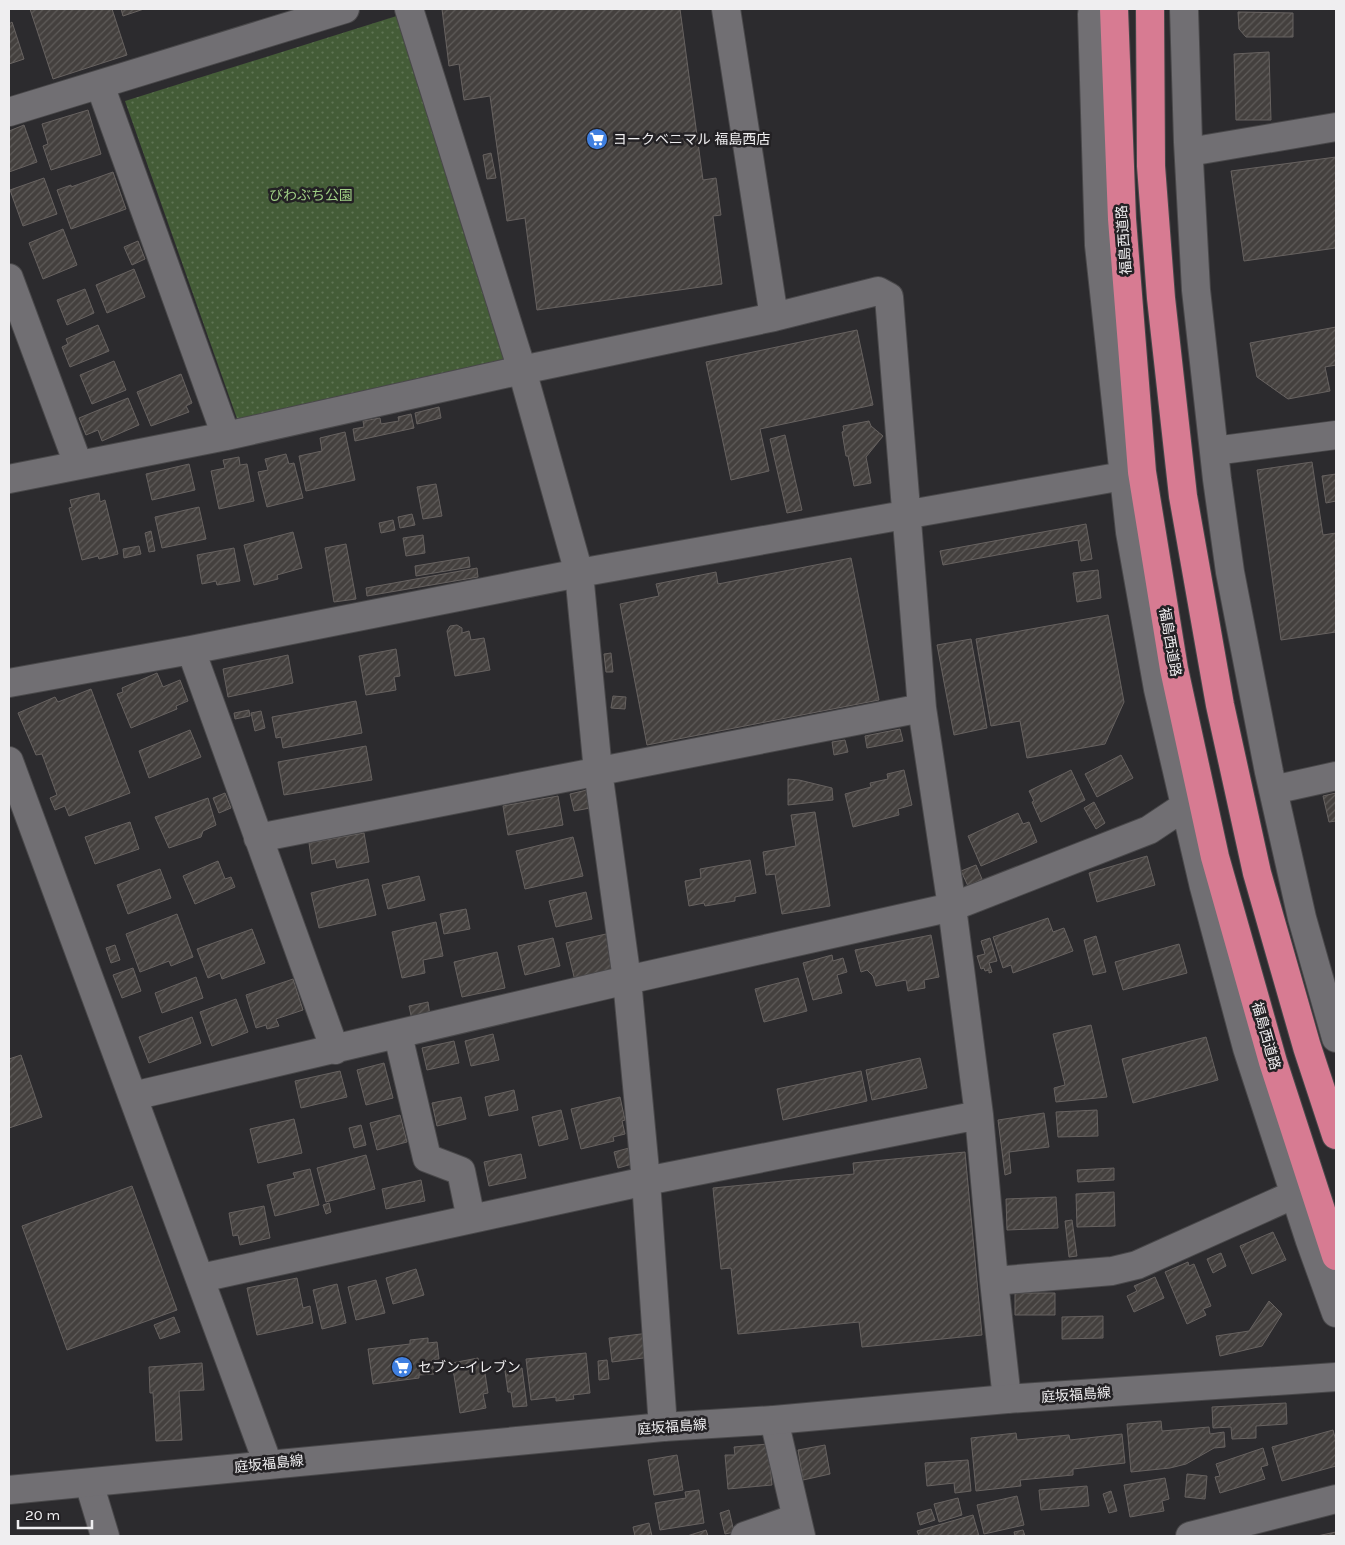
<svg xmlns="http://www.w3.org/2000/svg" width="1345" height="1545" font-family="Karla,'Noto Sans JP',sans-serif">
  <defs>
    <pattern id="park-dots" width="8" height="8" patternUnits="userSpaceOnUse" patternTransform="scale(1.25)"><rect width="8" height="8" fill="#445c37"/><path d="M2 2h.1M6 6h.1" fill="none" stroke="#5f7454" stroke-width="1.8" stroke-linecap="round"/></pattern>
    <pattern id="building-hatch" width="6" height="6" patternUnits="userSpaceOnUse" patternTransform="scale(1.25)"><rect width="6" height="6" fill="#44403e"/><path d="M-1 1l2-2M0 6l6-6M5 7l2-2" fill="none" stroke="#5f5c5a"/></pattern>
  </defs>
  <rect width="100%" height="100%" fill="#2c2b2e"/>
  <path fill="url(#park-dots)" d="M403,14L517,368L241,430L125,101Z"/>
  <path fill="url(#building-hatch)" stroke="#676260" d="M30,9H112L127,55L53,79Z
    M121,9H144L123,16Z
    M442,9H680L703,180L716,178L721,215L713,216L722,284L537,310L525,218L507,221L490,96L464,100L459,64L449,66Z
    M1238,12L1293,13V37H1246L1239,29Z
    M12,22L24,59L9,64V24Z
    M1269,52L1271,120H1236L1234,54Z
    M88,110L101,154L51,170L43,146L48,144L42,124Z
    M24,125L37,162L9,172V131Z
    M491,153L496,178L487,179L483,155Z
    M1336,157V248L1244,261L1231,171Z
    M113,172L126,209L71,229L57,190L71,185V187Z
    M44,178L57,214L23,226L10,190Z
    M63,229L77,265L43,279L29,243Z
    M138,241L145,259L132,265L124,247Z
    M134,269L145,297L107,313L96,285Z
    M85,289L94,313L67,325L57,300Z
    M98,325L109,351L70,367L62,347L68,344L66,339Z
    M1336,327V365L1325,367L1330,391L1288,399L1257,377L1250,343Z
    M857,330L873,405L760,429L769,471L731,480L706,362Z
    M114,361L126,390L92,404L80,375Z
    M181,374L192,403L186,406L189,412L151,426L137,392Z
    M128,398L139,425L102,441L98,430L86,435L79,418Z
    M439,407L441,418L417,424L415,413Z
    M411,414L414,428L355,441L353,429L364,427L363,421L380,418L381,424L399,421L398,417Z
    M869,421L871,426L883,436L866,457L871,483L854,486L848,456H846L842,432L844,431L843,426Z
    M345,432L355,480L306,491L299,456L322,451L320,438Z
    M785,435L802,510L787,513L770,439Z
    M286,454L289,464L294,463L303,498L267,507L258,472L268,470L265,459Z
    M239,457L240,465L247,464L254,501L219,509L211,471L225,468L223,460Z
    M1312,462L1323,535L1336,533V632L1281,640L1257,470Z
    M189,464L195,490L152,500L146,474Z
    M1336,474V501L1326,503L1322,476Z
    M436,484L442,516L423,519L417,487Z
    M99,493L100,502L105,500L118,554L99,559L98,556L82,560L69,508L72,507L70,500Z
    M199,507L206,539L162,548L155,517Z
    M412,514L415,525L400,528L398,517Z
    M393,520L395,530L381,533L379,523Z
    M1086,524L1092,559L1081,561L1078,540L943,565L940,551Z
    M151,531L155,551L149,552L145,533Z
    M293,532L302,568L277,575L278,579L254,585L244,545Z
    M423,535L425,553L406,556L403,538Z
    M346,544L356,599L334,602L325,548Z
    M139,546L141,554L124,558L123,549Z
    M234,548L240,581L217,585L216,581L202,584L197,555Z
    M469,557L470,567L416,576L415,566Z
    M851,558L879,700L647,745L620,604L659,596L656,584L716,572L718,584Z
    M477,568L478,577L367,596L366,588Z
    M1098,570L1101,598L1077,602L1073,573Z
    M1108,615L1124,702L1105,744L1027,758L1020,721L991,726L976,639Z
    M457,625L462,628V633L469,631L471,640L484,638L490,670L455,676L447,631L450,626Z
    M971,639L987,728L954,735L937,645Z
    M396,649L400,676L394,677L396,690L366,695L359,656Z
    M611,653L613,672H606L604,654Z
    M288,655L293,683L228,697L223,669Z
    M157,673L163,687L180,680L188,701L176,706L177,709L131,728L117,694L123,692L122,688Z
    M91,689L130,793L69,816L65,806L55,810L50,798L57,795L42,754L36,755L18,713L55,697L58,702Z
    M613,696L626,697L625,709L611,708Z
    M356,701L362,733L283,748L281,737L276,738L272,717Z
    M249,710L250,716L235,719L234,713Z
    M261,711L265,728L255,731L251,713Z
    M900,729L903,741L867,748L865,736Z
    M190,730L201,757L149,778L139,751Z
    M845,740L848,752L834,755L832,742Z
    M366,746L372,780L284,795L278,762Z
    M1121,755L1133,778L1097,797L1085,774Z
    M904,770L912,805L898,809L899,815L853,827L845,794L871,787L870,783L888,779L887,774Z
    M1071,770L1085,800L1041,822L1032,802L1034,801L1029,791Z
    M788,779L799,780L832,788L833,800L788,805Z
    M587,790L590,808L574,811L570,794Z
    M225,793L231,808L219,813L213,798Z
    M1336,793V821L1329,822L1323,796Z
    M558,796L563,825L508,835L503,806Z
    M208,798L216,825L203,831L201,837L169,848L155,817Z
    M1094,802L1105,823L1096,829L1084,808Z
    M815,812L830,906L782,914L775,874L766,875L763,852L796,846L791,815Z
    M1018,813L1023,824L1029,822L1037,842L981,866L968,836Z
    M130,822L139,849L95,864L85,837Z
    M364,833L369,862L337,868L335,859L312,864L309,843Z
    M573,837L583,876L525,889L516,851Z
    M1147,856L1155,885L1097,902L1089,873Z
    M750,860L756,893L735,897V901L705,906L704,903L689,906L685,881L701,878L700,869Z
    M218,861L225,879L231,877L235,887L195,904L183,876Z
    M976,865L982,879L968,886L961,871Z
    M160,869L171,898L128,914L117,885Z
    M419,876L425,900L388,909L382,885Z
    M368,879L376,915L319,928L311,893Z
    M586,892L592,919L556,927L549,901Z
    M466,909L470,929L444,934L440,914Z
    M177,914L193,957L171,966L169,961L140,972L126,934Z
    M1048,918L1053,932L1064,928L1073,951L1013,973L1011,965L1003,968L993,937Z
    M436,922L443,956L423,960L425,973L402,978L392,932Z
    M252,929L265,963L222,979L220,973L208,978L197,949Z
    M606,934L614,973L575,981L566,943Z
    M931,935L939,977L924,980L925,988L908,991L906,980L876,986L873,976L867,970L861,972L855,950Z
    M1096,936L1106,972L1093,975L1084,940Z
    M553,938L560,966L525,975L518,946Z
    M990,938L997,961L989,963L992,972L989,973V970L985,971L984,968L981,969L977,956L985,954L981,941Z
    M1179,944L1187,973L1123,990L1115,962Z
    M115,945L120,960L111,963L106,948Z
    M497,952L505,988L462,997L454,962Z
    M832,955L833,961L843,958L847,972L837,975L842,993L813,1000L803,963Z
    M133,968L141,991L122,998L113,975Z
    M196,977L203,998L162,1013L155,993Z
    M798,978L807,1011L764,1022L755,989Z
    M293,979L303,1010L276,1019L279,1026L267,1029L266,1025L256,1028L246,995Z
    M236,999L248,1032L212,1046L200,1012Z
    M428,1002L430,1016L412,1020L409,1006Z
    M192,1017L201,1043L149,1063L139,1037Z
    M1091,1025L1107,1097L1056,1102L1054,1088L1065,1085L1053,1034Z
    M493,1034L499,1060L471,1066L465,1041Z
    M1206,1037L1218,1080L1133,1103L1122,1059Z
    M454,1041L459,1063L427,1070L422,1048Z
    M21,1055L42,1117L9,1128V1059Z
    M920,1058L927,1088L872,1100L866,1070Z
    M384,1063L393,1098L366,1105L357,1070Z
    M340,1071L347,1097L301,1108L295,1081Z
    M861,1071L867,1101L783,1120L777,1089Z
    M514,1090L518,1110L489,1116L485,1097Z
    M461,1097L466,1119L437,1126L432,1103Z
    M620,1097L625,1120L622,1121L625,1134L613,1137L614,1141L581,1149L571,1109Z
    M561,1110L568,1139L539,1146L532,1117Z
    M1097,1110L1098,1136L1058,1137L1056,1112Z
    M1044,1113L1049,1147L1009,1152L1011,1173L1005,1175L998,1120Z
    M400,1115L407,1142L377,1150L370,1123Z
    M294,1119L302,1153L258,1163L250,1129Z
    M361,1125L366,1145L354,1148L349,1128Z
    M629,1148L632,1164L618,1168L614,1152Z
    M965,1152L982,1335L862,1347L859,1322L738,1334L731,1268L721,1269L713,1188L854,1174L853,1163Z
    M521,1154L526,1178L489,1186L484,1162Z
    M366,1155L375,1189L326,1202L317,1168Z
    M1114,1168V1180L1078,1182L1077,1170Z
    M310,1169L319,1205L275,1216L267,1185L295,1178L293,1173Z
    M421,1180L425,1201L386,1209L382,1189Z
    M132,1186L177,1310L67,1350L22,1226Z
    M1114,1192L1115,1226L1077,1227L1076,1194Z
    M1056,1197L1058,1228L1007,1230L1006,1199Z
    M329,1203L331,1212L326,1214L323,1205Z
    M264,1206L270,1238L240,1245L238,1235L233,1236L229,1213Z
    M1072,1220L1077,1256L1069,1257L1065,1221Z
    M1273,1232L1286,1260L1252,1274L1240,1246Z
    M1221,1253L1226,1266L1213,1273L1207,1259Z
    M1188,1262L1189,1266L1194,1264L1211,1306L1203,1309L1206,1315L1187,1324L1165,1272Z
    M416,1269L424,1295L393,1304L386,1278Z
    M1155,1277L1164,1298L1134,1312L1127,1296L1137,1291L1134,1286Z
    M297,1278L303,1308L310,1306L313,1323L257,1335L247,1288Z
    M376,1280L385,1313L356,1320L348,1287Z
    M337,1284L346,1323L322,1329L313,1290Z
    M1015,1293H1055V1315H1015Z
    M1269,1301L1282,1314L1262,1346L1220,1356L1216,1336L1249,1331Z
    M1103,1316V1338L1062,1339V1317Z
    M174,1317L180,1332L160,1339L154,1325Z
    M649,1333L651,1357L612,1362L609,1338Z
    M428,1338V1343L437,1342L439,1359L432,1360L434,1374L419,1375V1378L373,1384L368,1349L410,1344V1340Z
    M586,1353L590,1393L573,1395L574,1399L556,1401V1397L531,1400L526,1359Z
    M478,1358L481,1373H485L488,1393L483,1394L486,1408L460,1413L452,1363Z
    M607,1360L609,1379L599,1380L598,1361Z
    M202,1363L204,1390L179,1391L182,1440L156,1441L153,1393H150L149,1367Z
    M522,1368L527,1406L513,1407L511,1392H508L505,1371Z
    M1286,1403L1287,1424L1256,1426V1438L1232,1439L1231,1427L1213,1428L1212,1407Z
    M1161,1421L1162,1431L1209,1427L1210,1434L1224,1432L1225,1447L1214,1448L1186,1464L1170,1468L1131,1472L1127,1424Z
    M1333,1430L1336,1441V1466L1282,1481L1272,1447Z
    M1016,1433L1017,1440L1069,1435L1070,1440L1122,1434L1125,1463L1073,1469V1475L1020,1480L1021,1486L976,1491L971,1438Z
    M768,1444L772,1485L728,1489L725,1455H735L734,1447Z
    M825,1445L830,1474L803,1480L798,1450Z
    M1263,1448L1268,1465L1261,1467L1265,1479L1220,1493L1215,1477L1220,1476L1216,1464Z
    M677,1455L683,1490L654,1495L648,1460Z
    M968,1460L971,1491L955,1493L954,1483L927,1486L925,1463Z
    M1187,1474L1207,1476L1205,1499L1185,1497Z
    M1165,1478L1169,1499L1162,1501L1164,1511L1130,1517L1124,1485Z
    M1087,1486L1089,1506L1041,1510L1039,1490Z
    M699,1490L704,1523L660,1530L655,1503L686,1498L685,1492Z
    M1111,1491L1117,1511L1109,1513L1103,1494Z
    M1017,1496L1024,1525L984,1534L977,1505Z
    M958,1498L962,1515L939,1522L934,1504Z
    M931,1509L935,1520L920,1525L917,1513Z
    M729,1510L734,1532L725,1534L720,1513Z
    M973,1515L979,1536H919L917,1531Z
    M649,1523L652,1536H635L633,1527Z
    M706,1530L708,1536H687Z
    M1023,1530L1025,1536H1015L1014,1532Z
    M1336,1532V1536H1317Z"/>
  <g fill="none" stroke-linecap="round" stroke-linejoin="round">
    <g stroke="#49484a" stroke-width="30">
      <path id="street" d="M409,9L522,370L579,573L598,771L627,980L646,1181L663,1427
        M726,9L774,317
        M1095,9L1092,14L1099,245L1130,532L1158,689L1204,887L1247,1048L1310,1241L1336,1313
        M1184,9L1188,142L1196,290L1217,479L1230,572L1269,772L1302,918L1336,1038
        M100,85L226,436
        M9,112L345,9
        M1189,152L1336,127
        M9,278L78,464
        M1214,451L1336,435
        M9,479L226,436L522,370L774,317L878,291L889,297L922,708L952,907L979,1115L994,1281L1007,1399
        M191,650L335,1050
        M9,683L191,650L579,573L1123,476
        M9,761L268,1464
        M1273,790L1336,776
        M258,838L922,708
        M398,1035L427,1158L461,1171L471,1219
        M133,1096L627,980L952,907L1149,830L1185,806
        M201,1278L646,1181L979,1115
        M994,1281L1112,1271L1137,1265L1295,1194
        M774,1420L801,1536
        M89,1483L105,1536
        M745,1536L796,1518
        M1190,1536L1336,1499"/>
    </g>
    <g stroke="#49484a" stroke-width="30">
      <path id="secondary" d="M9,1490L663,1427L774,1420L1007,1399L1336,1377"/>
    </g>
    <g stroke="#49484a" stroke-width="30">
      <path id="highway" d="M1114,9L1122,219L1142,472L1174,669L1215,857L1273,1062L1336,1256
        M1150,9L1151,166L1161,298L1183,496L1220,705L1257,873L1307,1047L1336,1135"/>
    </g>
    <use href="#street" stroke="#716f73" stroke-width="28"/>
    <use href="#secondary" stroke="#716f73" stroke-width="28"/>
    <use href="#highway" stroke="#d77b92" stroke-width="28"/>
  </g>
  <defs>
    <g id="supermarket-disc" transform="scale(1.125)"><circle r="9.5" fill="#3f7fe0" stroke="#232124"/><path d="M-6-5.5h2.5l.6 2H6L4.5 2H-2.5L-4.4-4H-6ZM-1.5 3.2a1.3 1.3 0 1 0 .1 0ZM3 3.2a1.3 1.3 0 1 0 .1 0Z" fill="#fff"/></g>
  </defs>
  <g fill-rule="evenodd">
    <use href="#supermarket-disc" x="597" y="139"/>
    <use href="#supermarket-disc" x="402" y="1367"/>
  </g>
  <g text-anchor="middle" dominant-baseline="central" stroke-width="5" stroke-linejoin="round" paint-order="stroke">
    <g font-size="14" fill="#efeef0" stroke="#232124" text-anchor="start">
      <text x="613" y="139">ヨークベニマル 福島西店</text>
      <text x="418" y="1367">セブン-イレブン</text>
    </g>
    <g font-size="14" fill="#9fce84" stroke="#232124">
      <text x="311" y="195">びわぶち公園</text>
    </g>
    <g font-size="14" fill="#efeef0" stroke="#232124">
      <text transform="translate(1124 240) rotate(-94)">福島西道路</text>
      <text transform="translate(1170 642) rotate(80)">福島西道路</text>
      <text transform="translate(1266 1036) rotate(74)">福島西道路</text>
      <text transform="translate(1076 1395) rotate(-4)">庭坂福島線</text>
      <text transform="translate(672 1427) rotate(-4)">庭坂福島線</text>
      <text transform="translate(269 1464) rotate(-6)">庭坂福島線</text>
    </g>
  </g>
  <rect width="1345" height="1545" fill="none" stroke="#efeef0" stroke-width="20"/>
  <path d="M18 1520v8h74v-8" fill="none" stroke="#efeef0" stroke-width="2.5"/>
  <text x="25" y="1520" font-size="15" fill="#efeef0" stroke="#232124" stroke-width="4" paint-order="stroke">20 m</text>
</svg>
